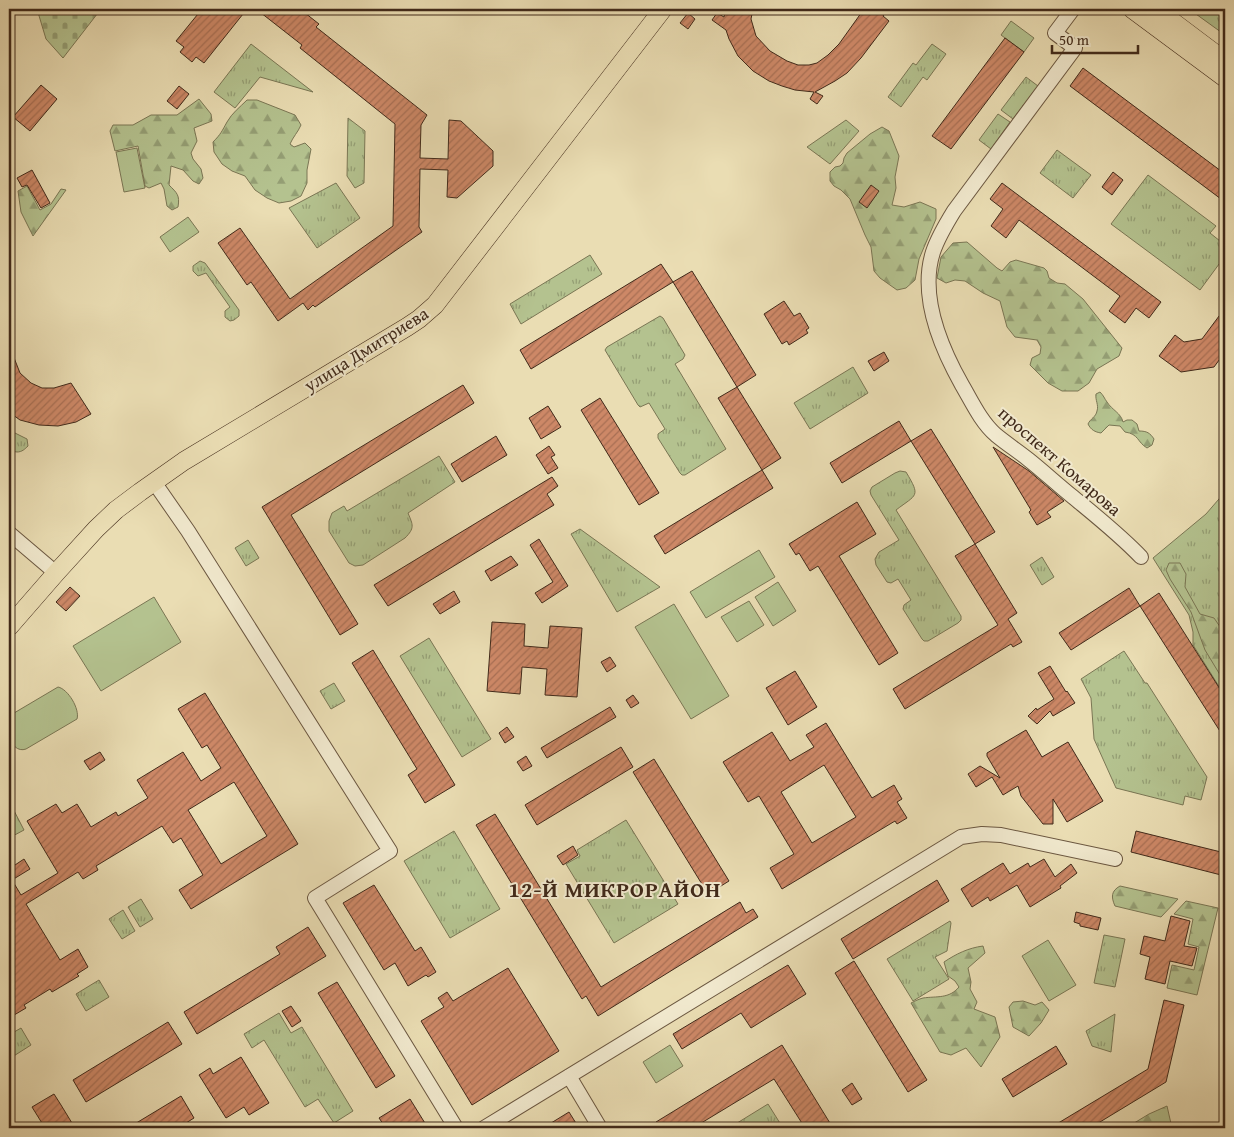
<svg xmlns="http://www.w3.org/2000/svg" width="1234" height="1137" font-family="'Gentium Book Plus',serif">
  <defs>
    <pattern id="grass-tufts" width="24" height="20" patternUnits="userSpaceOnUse" patternTransform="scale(1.25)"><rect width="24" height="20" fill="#b4c28f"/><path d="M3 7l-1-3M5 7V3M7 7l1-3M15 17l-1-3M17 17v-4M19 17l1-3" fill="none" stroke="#949e74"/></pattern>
    <pattern id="forest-firs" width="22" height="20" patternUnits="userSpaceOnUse" patternTransform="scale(1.25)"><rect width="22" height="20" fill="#b4c28f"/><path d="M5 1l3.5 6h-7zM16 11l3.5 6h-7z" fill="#949e74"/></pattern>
    <pattern id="cemetery-stones" width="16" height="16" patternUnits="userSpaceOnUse" patternTransform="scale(1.25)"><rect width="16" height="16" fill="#b4c28f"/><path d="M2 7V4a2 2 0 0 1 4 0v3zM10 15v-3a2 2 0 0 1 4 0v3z" fill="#949e74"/></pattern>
    <pattern id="building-hatch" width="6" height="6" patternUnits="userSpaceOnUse" patternTransform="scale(1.25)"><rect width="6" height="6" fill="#cd8867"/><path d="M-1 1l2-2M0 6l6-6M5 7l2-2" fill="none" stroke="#a86f54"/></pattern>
  </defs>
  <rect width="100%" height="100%" fill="#eaddb3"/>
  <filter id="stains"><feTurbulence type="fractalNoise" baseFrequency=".004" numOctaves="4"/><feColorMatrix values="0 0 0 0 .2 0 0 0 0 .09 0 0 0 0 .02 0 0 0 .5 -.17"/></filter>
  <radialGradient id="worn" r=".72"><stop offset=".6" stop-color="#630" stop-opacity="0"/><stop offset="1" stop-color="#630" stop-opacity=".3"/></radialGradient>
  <path fill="url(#grass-tufts)" stroke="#7a7654" d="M1189,9H1225V35Z
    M251,44L313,92L260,77L235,108L214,92Z
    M932,44L946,54L927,80L923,77L901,107L888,97L913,63L916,65Z
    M1026,77L1038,86L1013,119L1001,110Z
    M998,114L1010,122L991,149L979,140Z
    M348,118L365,131L364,183L355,188L347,176Z
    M846,120L859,131L830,164L807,147Z
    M1057,150L1091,175L1073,198L1040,173Z
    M1148,175L1216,226L1210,233L1225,245V256L1200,290L1111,224Z
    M336,183L360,218L317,248L289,208Z
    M590,255L602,274L521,324L510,304Z
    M200,261L205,263L239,310V316L234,320L230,321L225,317V311L230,307L206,273L198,276L193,271V266Z
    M660,316L663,318L685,355L683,359L675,364L726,449L685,475H682L680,473L658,438V434L665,429L649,403L640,407L638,405L605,350L607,347Z
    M853,367L868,393L810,429L794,403Z
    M9,430L27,439L28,446C25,449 22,452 17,452C6,451 9,438 9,430Z
    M439,456L455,482L408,513C413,525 415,528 405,538L363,565L355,566L349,563L329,531V521L332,513L344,506L347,511Z
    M900,471L906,472C921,497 917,494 896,510L961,616V620L958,623L928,641H924L922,639L903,609L904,605L911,600L898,579L891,583L887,582L876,565L875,559L879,552L899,540L871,495L870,491L872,487L895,473Z
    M1225,492V696L1193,645V632L1189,615L1153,558L1206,514Z
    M580,529L660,587L617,612L571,534Z
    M248,540L259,558L246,566L235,548Z
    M1042,557L1054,577L1042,585L1030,565Z
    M429,638L491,739L462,757L400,656Z
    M1124,651L1145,683H1147L1207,777L1201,800L1185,796L1183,805L1116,788L1094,739L1091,698L1081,679Z
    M334,683L345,701L331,709L320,691Z
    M9,801L24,830L9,838Z
    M626,820L678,904L614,943L566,864L580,856L577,850Z
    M454,831L500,909L450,938L404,861Z
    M141,899L153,919L140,927L128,907Z
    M123,910L135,931L122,939L109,919Z
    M950,921L951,923L947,951L935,957L949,979L913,1001L887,959Z
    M1104,935L1125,939L1115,987L1094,983Z
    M99,980L109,997L86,1011L76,994Z
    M279,1013L291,1033L302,1027L353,1111L334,1123L318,1099L305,1107L264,1040L252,1048L244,1034Z
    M1115,1014L1111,1052L1092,1046L1086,1031Z
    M21,1028L31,1045L9,1059V1035Z
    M768,1104L783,1128H729Z"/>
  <path fill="url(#forest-firs)" stroke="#7a7654" d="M199,99L211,114L212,121L194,128L197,141L191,153L193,159L201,169L203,178L199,184L193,181L183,170L171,166L169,185C177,193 180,195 178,207L172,210L167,206L164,189L161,183L149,188L145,186L138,146L115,151L110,131L113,125H133L151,115H177Z
    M247,100H257L295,115L301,125C298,132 293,137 290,144L294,147L305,143L311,149L307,170V183L301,196L291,201L279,203L267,198L255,190L245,176L232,171L222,164L214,152L213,142C221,134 222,131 227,122C232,113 240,107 247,100Z
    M882,127L889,131L899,156L895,177L896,188L892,205L904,207L920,202L936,209V219L919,259L915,280L906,288L897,290L880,278L874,271L871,247L865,235L850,199L841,190L834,186L830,181V172L835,167L840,166L843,163L844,158L847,153L870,134Z
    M27,186L40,210L51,204L61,189L66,190L33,236L21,212L18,191Z
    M967,242L997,268L1002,271L1010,262L1016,260L1044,268L1047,271L1049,278L1057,283L1065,284L1083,299L1122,348L1119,356L1097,369L1089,383L1078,391H1062L1048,383L1030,365L1032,358L1040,354L1041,347L1037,340L1015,337L1007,327L1000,301L983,293L965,281L955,280L946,283L937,278L941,257L953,243Z
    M1100,392C1104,396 1104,398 1107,402C1112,410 1121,413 1123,422L1127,420H1132L1137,424L1139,431C1147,431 1150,433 1154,439L1152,445L1147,448C1137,442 1139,434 1125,432L1120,426L1109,425L1101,433C1095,432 1091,430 1088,424C1090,419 1096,417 1097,411C1099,405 1095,400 1096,394Z
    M1169,563H1180L1186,574L1185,587L1200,614L1214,618L1225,634V683L1205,650L1191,612L1170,579L1166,570Z
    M1120,886L1178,899L1161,917L1115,906C1111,897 1111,891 1120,886Z
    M1186,901L1218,908L1197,995L1167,988L1172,965L1194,970L1199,947L1188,944L1193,919L1174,914Z
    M983,946L985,953L968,968L971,982L970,989L977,1002L974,1009L995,1017L1000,1037L981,1067L966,1048L951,1055L940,1052L911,1003C915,1001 919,999 923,998C937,996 949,999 959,987L955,981L948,976L944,962C956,954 968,948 983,946Z
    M1023,1001L1035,1005L1042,1002L1049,1010L1041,1023L1029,1036L1013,1027L1009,1007L1013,1002Z
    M1167,1106L1172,1128H1126L1149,1114Z"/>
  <path fill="url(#cemetery-stones)" stroke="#7a7654" d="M37,9H101L63,58L46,39Z"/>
  <path fill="#b4c28f" stroke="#7a7654" d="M1011,21L1034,38L1024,52L1001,35Z
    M137,148L145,188L124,192L116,152Z
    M188,217L199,232L170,252L160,237Z
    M759,550L775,577L706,618L690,592Z
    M778,582L796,611L773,626L755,597Z
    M154,597L181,642L101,691L73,646Z
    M749,601L764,625L737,642L721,617Z
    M674,604L729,696L691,719L635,627Z
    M58,687C68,689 80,709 77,719L26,749C18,752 11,745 9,736C7,730 9,722 9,716Z
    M1048,940L1076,985L1049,1001L1022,956Z
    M670,1045L683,1066L656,1083L643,1062Z"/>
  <path fill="url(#building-hatch)" stroke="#412a1a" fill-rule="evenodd" d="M202,9H247L204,63L196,57L192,62L180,52L184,47L176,41Z
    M256,9H300L319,24L316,27L427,115L421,125L420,158L448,159L449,120L461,121L493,151V166L457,198L447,197L448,170L420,169L419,227L422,232L315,307L313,305L308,310L303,303L278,321L251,282L247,285L218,243L240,228L290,299L393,226L395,124L300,48L302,45Z
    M726,9H753L751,19L756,36L770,51L787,61L798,65H809L817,63L828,55L839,44L864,9H880L885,13L883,16L889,21L861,58L847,73L835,81L815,92L823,96L817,104L810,99L814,92L795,90L782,86L769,81L753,71L738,56L729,39L726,30L712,20L717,13L724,17Z
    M688,13L695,19L688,29L680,23Z
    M1005,38L1024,52L951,149L932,136Z
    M1083,68L1225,174V202L1070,86Z
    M41,85L57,99L30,131L13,117Z
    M179,86L189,94L177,109L167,101Z
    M32,170L50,203L41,208L27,185L22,187L17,178Z
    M1113,172L1123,180L1112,195L1102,187Z
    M1002,183L1161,302L1149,318L1136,308L1125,323L1109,311L1120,296L1019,220L1006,238L991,226L1003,209L990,199Z
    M871,185L879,191L867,208L859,202Z
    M661,264L673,282L531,369L520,350Z
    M692,271L756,375L737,387L673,282Z
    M784,301L794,316L800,313L809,328L806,330L808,333L789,345L787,341L782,344L764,314Z
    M1225,308V352L1214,367L1181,372L1159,356L1175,335L1184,342L1202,339Z
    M9,345L20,373L31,383L42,388H54L71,383L91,414L76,422L58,426L39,425L20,420L9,412Z
    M884,352L889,361L874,371L868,361Z
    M463,385L474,403L291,515L358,624L340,635L262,507Z
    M737,387L781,458L762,470L718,398Z
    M600,398L659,493L639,505L581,410Z
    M548,406L561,427L541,439L529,418Z
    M899,421L911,441L842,483L830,463Z
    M931,429L995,532L975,544L911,441Z
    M496,436L507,455L462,482L451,464Z
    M549,446L555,455L551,457L558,468L548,474L536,455Z
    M993,447L1029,471L1064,501L1047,512L1051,517L1037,525L1029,512L1031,510Z
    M762,470L773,488L665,554L654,536Z
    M552,477L558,486L547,494L554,505L388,606L374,585Z
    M857,502L876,534L839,556L898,653L879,665L818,566L810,571L799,553L796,555L789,544Z
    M539,539L568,586L542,603L535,593L553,582L530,545Z
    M975,544L1017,613L1008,619L1022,642L1013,647L1011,644L905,709L893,689L998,625L955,556Z
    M511,556L518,565L491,581L485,571Z
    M70,587L80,596L66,611L56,602Z
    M1129,588L1140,606L1071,650L1059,633Z
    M454,591L460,602L440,614L433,604Z
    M1159,593L1225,697V739L1140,606Z
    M492,622L525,624L524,646L548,648L550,626L582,628L577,697L545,695L547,669L522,667L520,694L487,691Z
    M373,650L455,785L425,803L408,775L417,769L352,663Z
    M610,657L616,666L607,672L601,662Z
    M1050,666L1066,692L1067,691L1075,703L1053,716L1050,711L1037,724L1028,716L1036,708L1037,710L1054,699L1038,673Z
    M795,671L817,707L788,725L766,688Z
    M205,693L298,844L191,909L179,890L203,875L181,838L173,843L162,826L96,866L98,870L83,879L78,872L26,904L60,960L78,949L88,967L77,974L79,976L52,992L50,989L24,1005L26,1008L9,1018V912L13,909L9,902V869L24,859L30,869L12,880L21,895L58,873L27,821L56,804L62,813L77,804L91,827L116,812L118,816L148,798L137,780L183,752L201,781L221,768L207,745L202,748L178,709ZM234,782L267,836L221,864L188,810Z
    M633,695L639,703L631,708L626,700Z
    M610,707L616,717L547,758L541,748Z
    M826,723L872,798L894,785L902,799L897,802L907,818L897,824L895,821L782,889L770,868L794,854L759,796L748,802L723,762L772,732L790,761L814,747L806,735ZM824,765L856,817L812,843L781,792Z
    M507,727L514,737L505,743L499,733Z
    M1026,730L1042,757L1068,742L1103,801L1067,822L1053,799V824H1043L1021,796L1018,786L1003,795L992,777L976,787L968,774L980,766L1000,778L987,756V753Z
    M621,747L633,767L537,825L525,805Z
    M100,752L105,760L90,770L84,761Z
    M526,756L532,766L523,771L517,762Z
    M654,759L729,881L708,894L633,772Z
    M495,814L601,987L740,902L746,913L753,909L758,917L598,1016L586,996L582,999L476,825Z
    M1136,831L1225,853V876L1131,852Z
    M573,846L578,855L563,865L557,856Z
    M1044,859L1055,877L1071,864L1077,873L1060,886L1061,888L1030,907L1017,885L990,901L988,897L972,907L961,889L1003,863L1010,874L1028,863L1030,867Z
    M937,880L949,901L853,959L841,939Z
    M374,885L415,951L421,947L436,972L428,977L426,975L408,986L395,963L384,970L343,903Z
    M1076,912L1101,918L1098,930L1080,926V924L1074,922Z
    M1171,916L1190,921L1184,946L1197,948L1192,966L1170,961L1165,984L1145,979L1150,957L1140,954L1144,936L1165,941Z
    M308,927L326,956L197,1034L184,1012L280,954L276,947Z
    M854,961L927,1080L908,1092L835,973Z
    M788,965L806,994L751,1028L741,1013L682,1049L673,1034Z
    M508,968L559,1051L472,1105L421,1021L444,1007L438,998L447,992L453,1001Z
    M337,982L395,1076L376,1088L318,993Z
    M1164,1000L1184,1005L1166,1082L1090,1128H1050L1148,1069Z
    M291,1006L301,1021L292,1027L282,1011Z
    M168,1022L182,1044L86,1102L73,1080Z
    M782,1045L833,1128H805L774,1079L693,1128H660L656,1122Z
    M1056,1046L1067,1064L1013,1097L1002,1079Z
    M241,1057L269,1103L249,1115L244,1107L226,1118L199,1075L210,1068L213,1074Z
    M852,1083L862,1099L852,1105L842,1090Z
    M54,1094L61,1105L75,1128H45L32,1107Z
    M181,1096L194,1118L178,1128H128Z
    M410,1099L428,1128H386L379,1118Z
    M569,1112L579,1128H543Z"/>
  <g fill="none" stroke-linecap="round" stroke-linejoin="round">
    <g stroke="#6b5740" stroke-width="16">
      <path id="minor" d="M1073,9L1055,33L1075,48L954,211C946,224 938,237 933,252C919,296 940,346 962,385C972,402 981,422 996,435C1007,444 1019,452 1029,460C1044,472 1058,485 1073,497C1096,516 1120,535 1141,557
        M154,482L188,531L390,851L315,898L456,1128
        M9,533L56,573
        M569,1076L600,1128
        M484,1128L961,837L982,834L1001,835L1115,859"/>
    </g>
    <g stroke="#412a1a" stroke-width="19">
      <path id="major" d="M1132,9L1225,78
        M1156,9L1225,61
        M9,627L56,573L96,529L116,510L140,492L184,461L407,327L419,319L435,305L663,9"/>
    </g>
    <use href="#minor" stroke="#f1e9ce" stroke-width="14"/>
    <use href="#major" stroke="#eaddb3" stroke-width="18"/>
  </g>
  <g text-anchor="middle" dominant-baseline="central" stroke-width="4" stroke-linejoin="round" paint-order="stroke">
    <g font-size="18" fill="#412a1a" stroke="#f1e9ce">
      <text transform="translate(366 349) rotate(-32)">улица Дмитриева</text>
      <text transform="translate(1060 461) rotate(41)">проспект Комарова</text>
    </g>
    <g font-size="22" font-weight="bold" letter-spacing="1" fill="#412a1a" stroke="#f1e9ce">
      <text x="615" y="889">12-Й МИКРОРАЙОН</text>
    </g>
  </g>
  <rect width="1234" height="1137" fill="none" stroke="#eaddb3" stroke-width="30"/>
  <rect x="10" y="10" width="1214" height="1117" fill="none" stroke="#412a1a" stroke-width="2.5"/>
  <rect x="15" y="15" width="1204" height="1107" fill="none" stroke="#412a1a"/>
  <path d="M1052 45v8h86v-8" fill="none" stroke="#412a1a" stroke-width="2.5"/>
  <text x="1059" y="45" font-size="15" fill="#412a1a" stroke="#f1e9ce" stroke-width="4" paint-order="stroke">50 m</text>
  <rect width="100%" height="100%" filter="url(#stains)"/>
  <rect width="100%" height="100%" fill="url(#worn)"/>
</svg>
